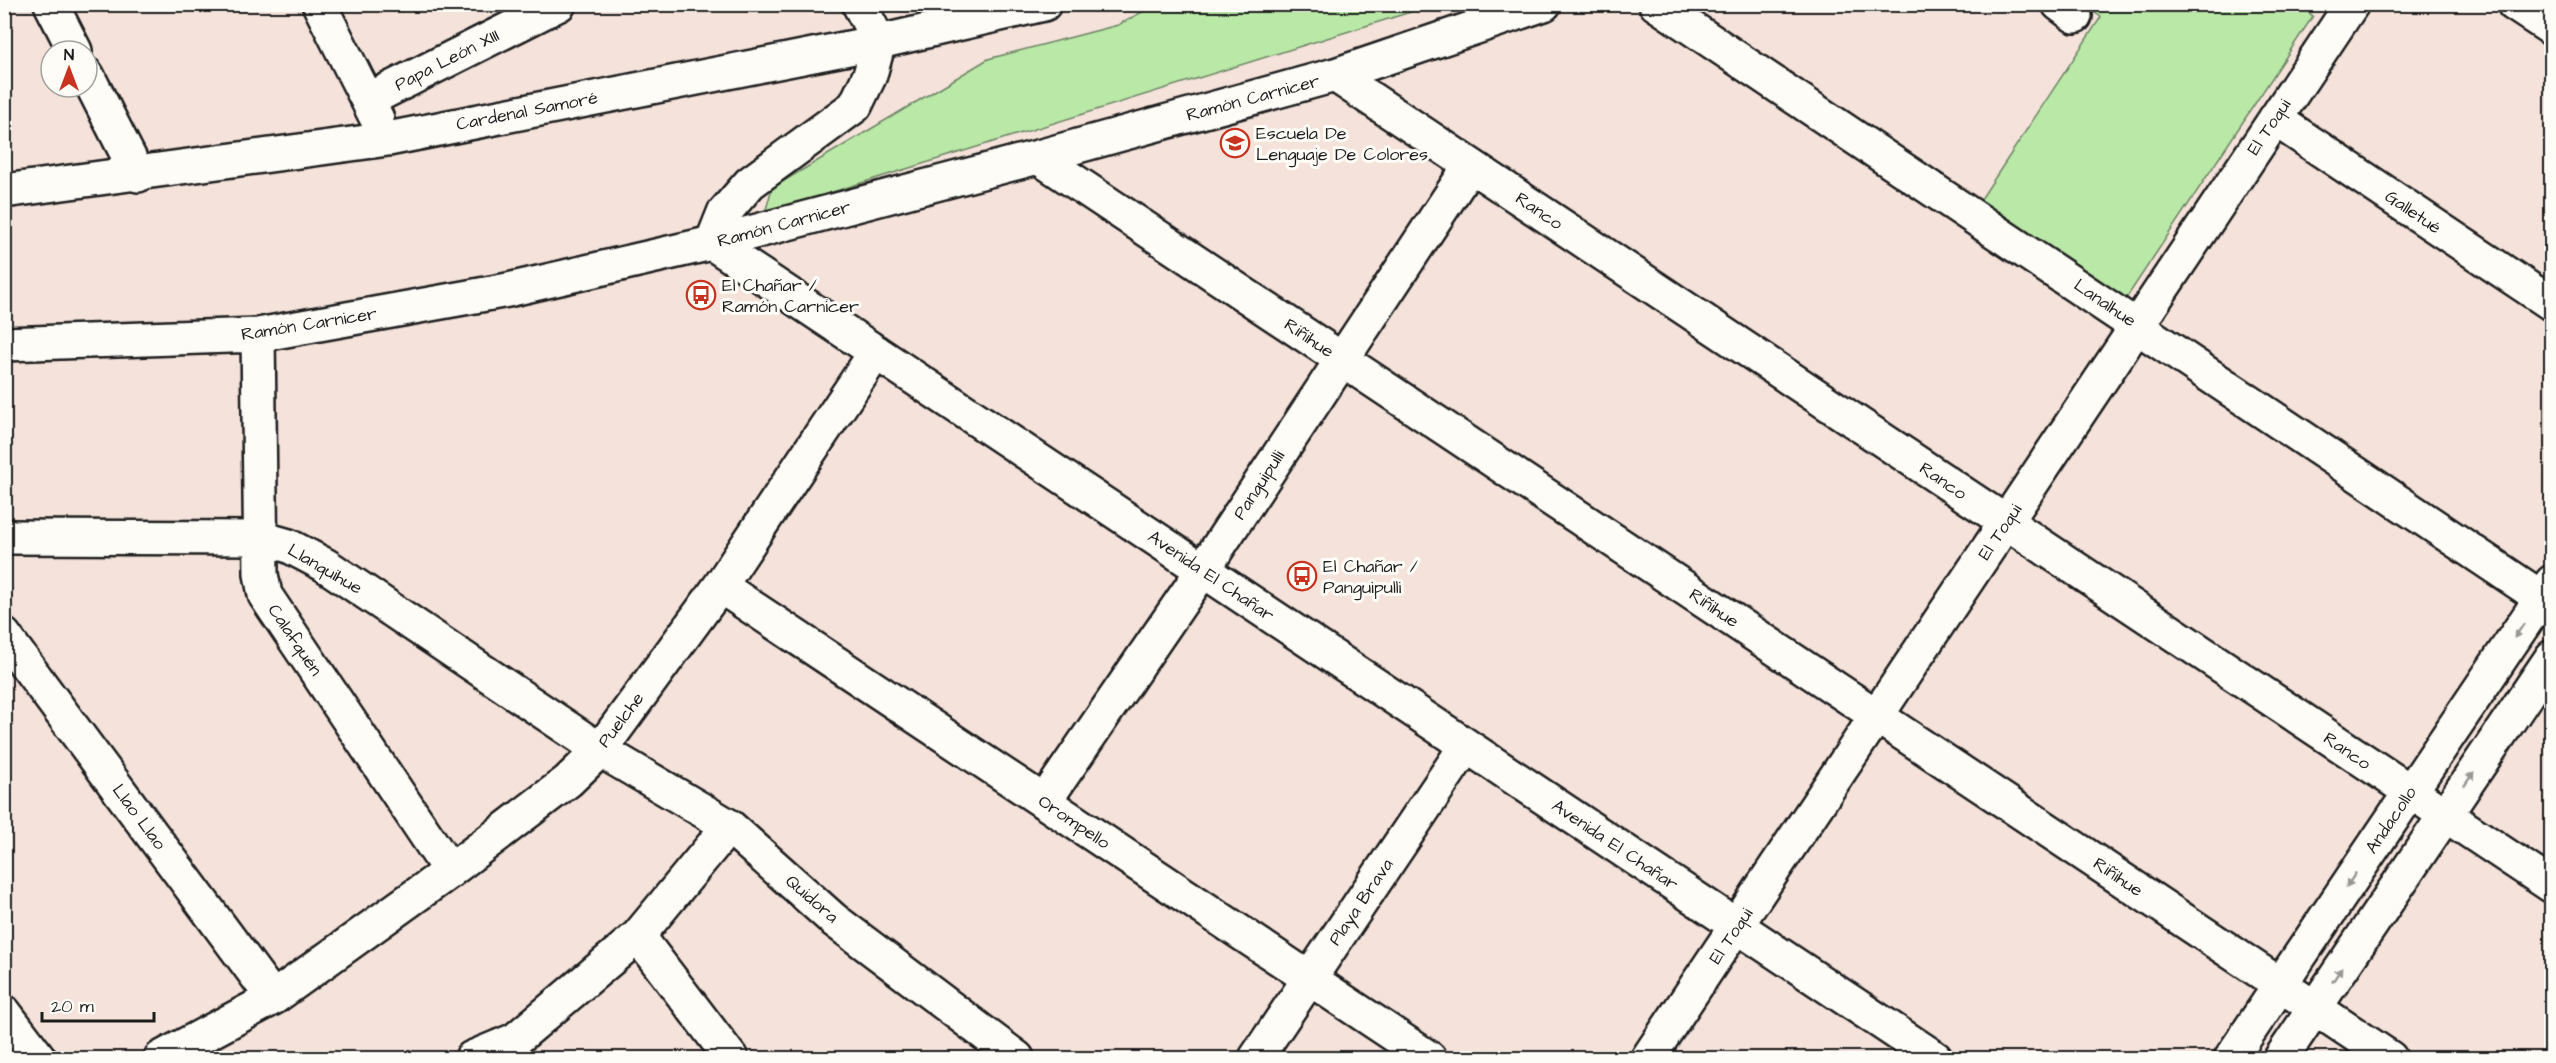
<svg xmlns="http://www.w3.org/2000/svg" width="2556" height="1063" font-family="'Architects Daughter',sans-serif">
  <rect width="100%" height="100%" fill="#f4e2db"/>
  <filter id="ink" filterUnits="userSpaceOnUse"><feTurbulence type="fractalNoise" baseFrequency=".0167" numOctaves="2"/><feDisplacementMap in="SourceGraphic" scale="12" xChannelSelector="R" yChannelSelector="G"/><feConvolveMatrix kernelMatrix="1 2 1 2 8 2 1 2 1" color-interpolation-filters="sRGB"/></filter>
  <g filter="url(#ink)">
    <path fill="#b9e8a7" stroke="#6a8262" stroke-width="1.5" d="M2297,4L2313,16L2125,300L1979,202L2101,17L2083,5Z
      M1155,5H1433L765,213L772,188L988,59L1118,25Z"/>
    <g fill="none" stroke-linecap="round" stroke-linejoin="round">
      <g stroke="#1c1c1c" stroke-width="38">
        <path id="minor" d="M51,4L75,51
          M319,4L377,119
          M859,4L879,42
          M1656,4L2552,605
          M2059,4L2075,16
          M2514,4L2552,29
          M87,75L138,175
          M1335,75L2552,886
          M368,100L559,4
          M2275,119L2552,304
          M1038,157L2390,1058
          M4,191L388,139L879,42L1044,4
          M712,243L1935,1058
          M712,243L724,213L750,183L855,106L870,75L879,42
          M258,335L261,574L265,595L450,871
          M4,344L258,335L508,290L712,243L1038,157L1335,75L1544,4
          M4,537L261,538L289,546L325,565L600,750L729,826L834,920L1017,1058
          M720,586L1429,1058
          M4,635L273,998
          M1044,802L1203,570L1470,166
          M638,936L731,1058
          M4,1012L39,1058
          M161,1058L273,998L450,871L568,781L600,750L720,586L876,352
          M472,1058L515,1040L638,936L729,826
          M1256,1058L1466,746
          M1648,1058L2352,4
          M2231,1058L2552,582
          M2281,1058L2552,657"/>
      </g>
      <use href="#minor" stroke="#fdfcf7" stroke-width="33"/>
    </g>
    <defs><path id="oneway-solid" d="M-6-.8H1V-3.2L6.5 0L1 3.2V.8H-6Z" transform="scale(1.5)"/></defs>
    <g fill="#989794">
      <use href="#oneway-solid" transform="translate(2519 631) rotate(124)"/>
      <use href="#oneway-solid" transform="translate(2469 779) rotate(-56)"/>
      <use href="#oneway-solid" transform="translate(2351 880) rotate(124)"/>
      <use href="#oneway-solid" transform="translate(2337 975) rotate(-56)"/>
    </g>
  </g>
  <defs>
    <g id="school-ring" transform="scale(1.5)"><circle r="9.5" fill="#fdfcf7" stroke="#c8321e" stroke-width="1.5"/><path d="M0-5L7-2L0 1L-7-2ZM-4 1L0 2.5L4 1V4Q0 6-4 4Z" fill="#c8321e"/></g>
    <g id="bus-ring" transform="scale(1.5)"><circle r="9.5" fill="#fdfcf7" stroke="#c8321e" stroke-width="1.5"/><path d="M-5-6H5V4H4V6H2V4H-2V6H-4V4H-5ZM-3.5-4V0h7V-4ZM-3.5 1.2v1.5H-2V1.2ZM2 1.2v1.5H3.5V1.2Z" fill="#c8321e"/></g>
  </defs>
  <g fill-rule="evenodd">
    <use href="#school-ring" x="1235" y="143"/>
    <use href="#bus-ring" x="701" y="295"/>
    <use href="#bus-ring" x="1302" y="576"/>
  </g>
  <g text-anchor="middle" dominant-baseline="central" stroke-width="6" stroke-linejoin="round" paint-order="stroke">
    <g font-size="18" fill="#1c1c1c" stroke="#fdfcf7">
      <text transform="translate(447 60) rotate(-27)">Papa León XIII</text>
      <text transform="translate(1253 98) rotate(-15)">Ramón Carnicer</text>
      <text transform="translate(527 111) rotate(-11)">Cardenal Samoré</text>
      <text transform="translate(2269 127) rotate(-56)">El Toqui</text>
      <text transform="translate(1539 211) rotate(34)">Ranco</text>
      <text transform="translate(2413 212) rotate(34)">Galletué</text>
      <text transform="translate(784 224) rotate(-15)">Ramón Carnicer</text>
      <text transform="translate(2105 303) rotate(34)">Lanalhue</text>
      <text transform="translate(309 324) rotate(-9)">Ramón Carnicer</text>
      <text transform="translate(1309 338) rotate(34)">Riñihue</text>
      <text transform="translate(1943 481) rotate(34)">Ranco</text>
      <text transform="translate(1259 485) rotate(-57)">Panguipulli</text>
      <text transform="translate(2000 532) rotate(-56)">El Toqui</text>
      <text transform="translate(325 569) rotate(30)">Llanquihue</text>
      <text transform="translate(1211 576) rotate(34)">Avenida El Chañar</text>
      <text transform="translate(1714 608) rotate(34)">Riñihue</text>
      <text transform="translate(295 640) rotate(56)">Calafquén</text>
      <text transform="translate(621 720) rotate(-53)">Puelche</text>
      <text transform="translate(2347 751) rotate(34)">Ranco</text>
      <text transform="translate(139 817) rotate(53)">Llao Llao</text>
      <text transform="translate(2391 820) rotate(-56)">Andacollo</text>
      <text transform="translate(1074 822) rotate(34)">Orompello</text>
      <text transform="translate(1615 845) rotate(34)">Avenida El Chañar</text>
      <text transform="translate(2118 877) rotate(34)">Riñihue</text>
      <text transform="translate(812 899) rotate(41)">Quidora</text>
      <text transform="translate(1361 902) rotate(-56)">Playa Brava</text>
      <text transform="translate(1731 936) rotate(-56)">El Toqui</text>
    </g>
    <g font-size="18" fill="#1c1c1c" stroke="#fdfcf7" text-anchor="start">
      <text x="1256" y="133">Escuela De<tspan x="1256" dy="21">Lenguaje De Colores</tspan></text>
      <text x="722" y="285">El Chañar /<tspan x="722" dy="21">Ramón Carnicer</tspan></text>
      <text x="1323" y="566">El Chañar /<tspan x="1323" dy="21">Panguipulli</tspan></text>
    </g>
  </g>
  <rect width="2556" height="1063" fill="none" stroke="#fdfcf7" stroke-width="24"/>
  <rect x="12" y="12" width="2532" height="1039" fill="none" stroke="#1c1c1c" stroke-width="2" filter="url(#ink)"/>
  <g transform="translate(69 69)"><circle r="28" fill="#fdfcf7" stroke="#a3a29f" stroke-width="1.5"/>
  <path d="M0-4.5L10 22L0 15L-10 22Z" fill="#c8321e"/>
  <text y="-9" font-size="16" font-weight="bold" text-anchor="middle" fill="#1c1c1c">N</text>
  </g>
  <path d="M42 1012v9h112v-9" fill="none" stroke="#1c1c1c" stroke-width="3"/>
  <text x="51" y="1012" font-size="18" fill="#1c1c1c" stroke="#fdfcf7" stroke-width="4.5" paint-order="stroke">20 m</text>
</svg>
